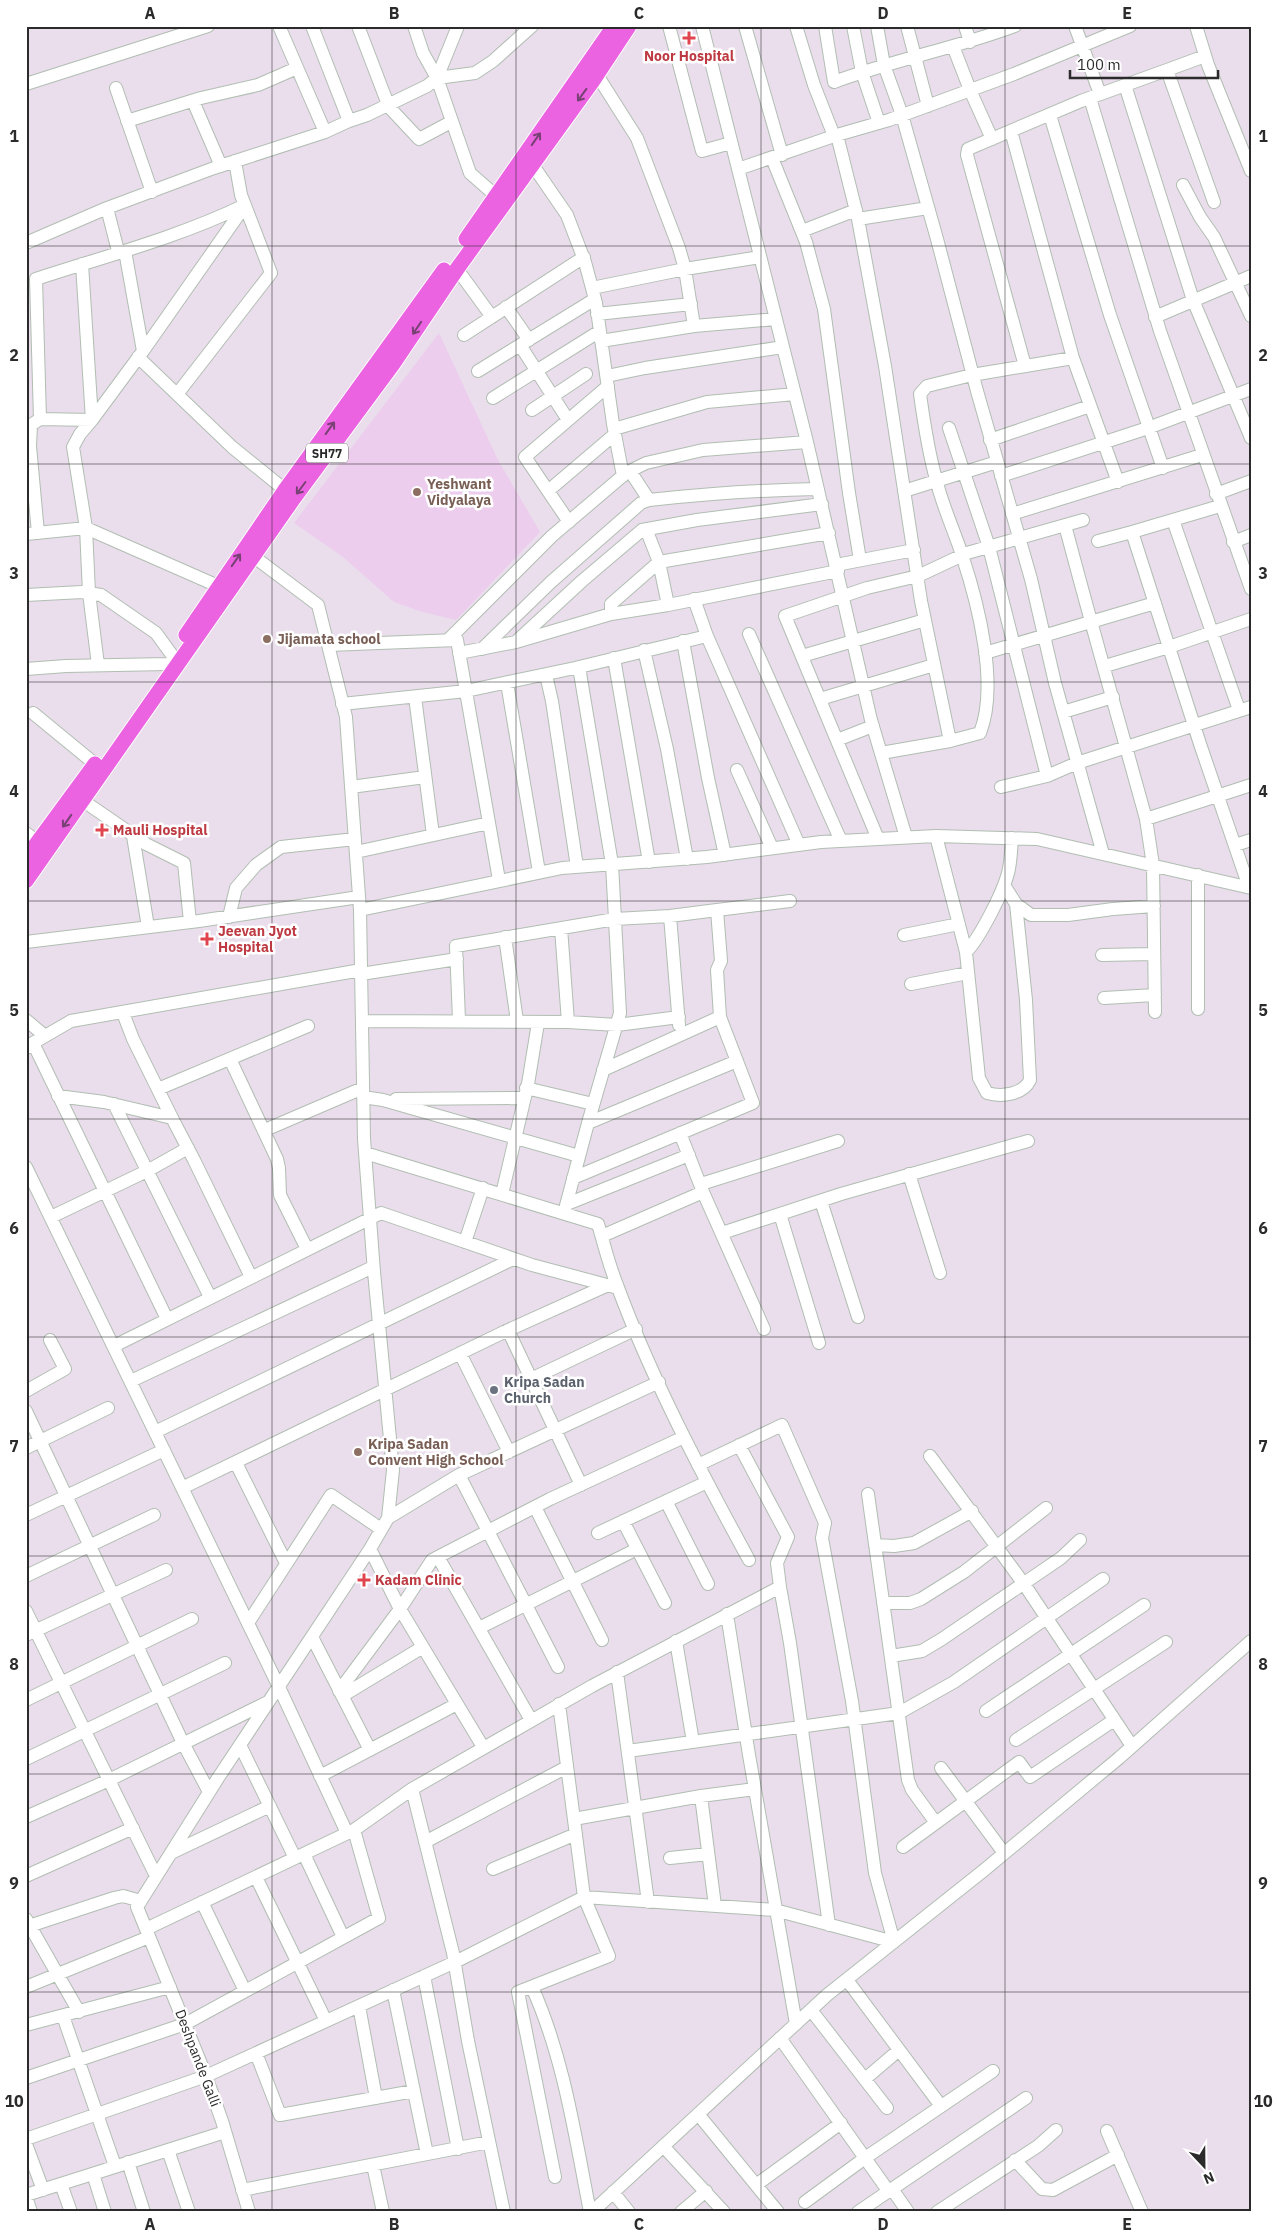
<svg xmlns="http://www.w3.org/2000/svg" width="1277" height="2238" font-family="'IBM Plex Sans',sans-serif">
  <rect width="100%" height="100%" fill="#eaddec"/>
  <path fill="#eccded" d="M439,333L498,460L540,532L456,620L423,612L394,602L343,557L294,523Z"/>
  <g fill="none" stroke-linecap="round" stroke-linejoin="round">
    <g stroke="#b1beb2" stroke-width="14">
      <path id="minor" d="M279,26L325,132
        M312,26L349,121
        M358,26L389,107L419,139L451,122
        M414,26L423,53L437,78L470,173L503,202
        M669,26L702,151L731,143
        M702,26L807,442L871,720L906,837
        M745,26L782,155
        M796,26L814,85L834,136
        M825,26L834,82C894,60 956,48 1015,26
        M853,26L862,72L879,123
        M877,26L884,65L902,115L937,239L977,391L1031,579L1055,683L1103,854
        M907,26L928,106
        M965,26L970,42
        M1075,26L1100,94
        M1196,26L1208,65L1251,171
        M953,46L970,90L992,139
        M1167,70L1205,56
        M597,75L637,138L679,248L685,269L694,326
        M437,78L458,26
        M26,84L208,26
        M1125,85L1193,300L1251,438
        M116,88L152,192
        M1090,98L1160,331L1251,589
        M193,101L221,166
        M1050,115L1110,315L1163,468
        M127,121L201,98L258,85L297,68
        M1011,131L1073,358L1118,482
        M837,135L858,219L885,366L921,601L950,741L881,753
        M772,158L806,242L824,309L849,493L860,560
        M532,164L567,215L585,262L596,303L613,424L623,476
        M738,169L837,135L889,120L1014,74L1130,26
        M1183,185L1200,217L1214,237L1251,316
        M107,208L118,251
        M858,219L928,208
        M802,231L856,210
        M26,243L107,208L214,168L325,132L349,121L367,115L427,86L437,78L475,73L493,61L532,26
        M125,251L143,351
        M82,264L92,420
        M457,269L492,317
        M592,288L685,269L760,257
        M506,307L529,340
        M597,314L691,304
        M1155,317L1251,276
        M464,335L584,257
        M601,341L694,326L776,319
        M520,345L568,420
        M138,357L232,447L285,490
        M1025,366L967,155L968,149L1081,101L1167,70L1214,202
        M478,371L595,299
        M607,376L645,368L783,347
        M178,393L271,273L241,195L235,161
        M493,398L600,331
        M532,410L586,374
        M92,420L143,351L244,207
        M949,428L989,547L1047,776
        M614,429L707,402L795,394
        M990,440L1090,406
        M630,471L649,500
        M1001,476L1148,428L1251,389
        M548,491L615,434
        M904,491L997,462
        M1216,494L1251,481
        M1220,506L1132,532L1200,744L1249,887
        M1012,514L1202,455
        M1173,520L1239,710
        M569,522L525,457L608,386
        M1065,525C1091,624 1119,721 1146,819L1251,785
        M646,529L659,562L668,605
        M38,533L30,446L31,425L40,419
        M26,534L86,528L218,586
        M1098,541L1132,532
        M1233,542L1251,535
        M836,565L914,550
        M26,595L82,592L101,595L156,633L172,655
        M694,599L707,636L799,845
        M611,614V604L659,562L829,533
        M749,634L841,841
        M448,640L552,536L626,473L646,463L703,450L807,442
        M518,640L582,581L642,530L697,520L822,504
        M683,641L708,778L725,855
        M328,645L457,640L499,880
        M482,649L551,582L641,503L649,500C705,494 761,490 818,489
        M644,650L667,749L687,859
        M459,653L516,642L611,614L668,605L838,571
        M985,653L1155,603
        M802,656L925,620
        M614,658L649,862
        M98,665L89,593L86,528L73,447L80,434L92,420L40,419L36,279C106,256 179,237 245,205
        M1105,666L1169,647L1251,619
        M26,669L66,666L167,664
        M546,675L552,701L577,867
        M507,683L539,872
        M415,697L433,835
        M820,699L934,665
        M342,704L466,691L575,668L707,636
        M1063,712L1113,697
        M33,713L95,764
        M837,740L873,726
        M950,741L980,733C999,685 978,603 962,555C954,530 942,505 936,479C928,451 924,423 920,394L927,386L972,375L1073,358
        M737,770L772,848
        M351,787L425,777
        M1001,787L1047,776L1077,763L1251,707
        M82,800L146,844L184,863L190,922
        M1146,819L1153,865L1155,1012
        M26,833L38,842
        M133,836L148,927
        M936,836L966,952L979,1078L987,1093C1001,1097 1023,1095 1030,1080L1026,1000L1016,904
        M878,839L785,616L867,588L918,576L967,553L1083,520
        M1235,845L1251,840
        M356,852L489,823
        M1198,875V1009
        M1004,885L1016,904L1031,915H1068L1113,909L1154,906
        M360,910L562,868L707,857L821,842L936,836L1037,839L1251,888
        M717,910L790,901
        M670,916L679,1025
        M229,917L236,888L256,865L281,847L355,839
        M561,928L568,1022
        M904,935L959,924
        M505,937L517,1021
        M26,942L199,921L359,897
        M966,952C980,938 1003,892 1008,873C1011,862 1011,850 1012,838
        M1102,955L1154,954
        M361,974L457,959
        M911,984L968,973
        M1104,998L1155,995
        M123,1013L133,1039L172,1118
        M26,1020L45,1036
        M459,1020L456,946L615,919L670,916L717,910L721,961L717,970L720,1017L603,1070
        M362,1021L568,1022L617,1025L679,1017
        M33,1043L71,1021L361,970
        M26,1048L33,1043L167,1319
        M230,1059L277,1159L279,1168L280,1195L307,1249
        M526,1088L593,1104
        M158,1089L308,1026
        M58,1096L104,1102L172,1118L194,1160L251,1277
        M363,1097L383,1100L579,1156
        M396,1099L524,1098
        M114,1104L210,1297
        M588,1123L737,1061
        M265,1130L363,1088
        M680,1133L703,1192L764,1329
        M365,1153L598,1224C604,1244 609,1265 617,1285C652,1380 701,1472 749,1560
        M26,1167L279,1687L347,1833
        M909,1174L940,1273
        M573,1178L753,1103L720,1017
        M701,1184L838,1141
        M502,1194L528,1084L538,1023
        M821,1201L858,1317
        M567,1204L689,1155
        M564,1213L588,1123L620,1013L612,864L579,667
        M780,1214L819,1343
        M51,1217L147,1171L188,1148
        M722,1233L841,1194L1028,1141
        M602,1236L703,1192
        M465,1242L483,1188
        M508,1330L581,1485
        M114,1346L381,1213L532,1265L618,1288
        M460,1353L509,1452
        M531,1379L636,1329
        M131,1381L373,1267
        M26,1391L65,1369L50,1340
        M26,1411L183,1743L209,1792
        M155,1432L513,1259
        M739,1445L788,1537L777,1563L780,1587
        M26,1448L108,1408
        M930,1456L1024,1584L1132,1746
        M236,1463L286,1563
        M698,1465L782,1425L825,1523L822,1538L852,1701L875,1873L894,1942
        M459,1475L558,1667
        M182,1488L504,1332L608,1285
        M868,1494L908,1780L912,1790L936,1823
        M666,1501L708,1584
        M535,1507L602,1640
        M26,1515L164,1450
        M388,1518L459,1475L659,1382
        M623,1521L665,1603
        M598,1533L707,1482
        M875,1545L894,1546L914,1543L972,1511
        M370,1549L400,1609L483,1747
        M438,1557L531,1720
        M26,1576L154,1515
        M883,1603H910L921,1599L964,1572L1046,1508
        M26,1611L156,1876
        M727,1614L749,1755L796,2024
        M248,1623L331,1495L381,1529
        M479,1628L637,1549
        M26,1635L166,1570
        M312,1637L370,1750
        M676,1641L693,1742
        M891,1656L922,1651L942,1639L1061,1558L1080,1540
        M617,1672L648,1902
        M339,1691L400,1609L432,1560L550,1499L684,1437
        M342,1696L423,1647
        M26,1700L192,1619
        M986,1711L1144,1605
        M1016,1740L1166,1642
        M240,1745L295,1858
        M628,1751L899,1713L954,1682L1103,1579
        M26,1759L225,1663
        M941,1768L1004,1853
        M320,1776L457,1704
        M701,1796L715,1906
        M26,1817L109,1780L268,1702
        M574,1819L701,1796L755,1789
        M425,1842L567,1767
        M903,1847L1019,1762L1030,1777L1114,1720
        M171,1853L270,1806
        M304,1854L343,1937
        M670,1858L708,1854
        M493,1869L576,1834
        M26,1876L133,1828
        M256,1877L326,2021
        M202,1902L245,1991
        M26,1919L79,2012
        M26,1927L114,1898L123,1896L141,1901
        M146,1929L354,1830L412,1789
        M424,1976L458,2149
        M847,1980L941,2106
        M26,1987L149,1937
        M532,1987C564,2058 575,2136 590,2212
        M393,1990L427,2154
        M359,2006L376,2098
        M811,2010L887,2108
        M63,2016L115,2166
        M26,2025L170,1987
        M780,2038L889,2192
        M256,2053L280,2115L414,2091
        M26,2078L185,2024L379,1918L354,1830
        M865,2079L899,2050
        M698,2114L778,2212
        M1107,2131L1142,2212
        M26,2139L206,2076L455,1962L584,1897L775,1910L894,1942
        M26,2144L43,2190
        M663,2146L724,2212
        M168,2150L189,2212
        M1015,2160L1042,2189L1053,2190L1118,2155
        M128,2162L144,2212
        M373,2165L383,2212
        M93,2174L105,2212
        M555,2177L518,1992L609,1956L584,1897L559,1704
        M61,2184L71,2212
        M756,2185L841,2123
        M892,2189L908,2212
        M242,2190L489,2142
        M613,2192L629,2212
        M26,2195L225,2132
        M26,2197L31,2212
        M805,2202L865,2158L993,2071
        M249,2212L222,2121L206,2076L137,1907L218,1778L370,1549L388,1518L393,1470L374,1272L364,1139L360,910L346,717L318,605L253,556
        M504,2212L468,2041L453,1953L412,1789L592,1686L780,1587L790,1643L829,1925
        M592,2212L827,1995L983,1871L1119,1758L1251,1641
        M681,2212L706,2191
        M858,2212L1026,2098
        M937,2212L1038,2146L1056,2130"/>
    </g>
    <g stroke="#fff" stroke-width="17">
      <path id="major" d="M466,239L614,26
        M186,635L285,490L444,270
        M26,858L95,764
        M26,881L294,498L393,364L457,269L592,82L629,26"/>
    </g>
    <use href="#minor" stroke="#fff" stroke-width="12"/>
    <use href="#major" stroke="#eb63e1" stroke-width="15"/>
  </g>
  <defs><path id="oneway-shaft" d="M-6 0H5M1.5-3L5.5 0L1.5 3" fill="none" stroke-width="1.6" stroke-linecap="round" stroke-linejoin="round" transform="scale(1.25)"/></defs>
  <g stroke="#784174">
    <use href="#oneway-shaft" transform="translate(582 95) rotate(126)"/>
    <use href="#oneway-shaft" transform="translate(536 139) rotate(-55)"/>
    <use href="#oneway-shaft" transform="translate(417 328) rotate(124)"/>
    <use href="#oneway-shaft" transform="translate(330 428) rotate(-54)"/>
    <use href="#oneway-shaft" transform="translate(301 488) rotate(127)"/>
    <use href="#oneway-shaft" transform="translate(236 560) rotate(-55)"/>
    <use href="#oneway-shaft" transform="translate(67 821) rotate(125)"/>
  </g>
  <path fill="none" stroke="#2b2b2b" stroke-width="1" stroke-opacity="0.55" d="M272,26V2212M516,26V2212M761,26V2212M1005,26V2212M26,246H1251M26,464H1251M26,682H1251M26,901H1251M26,1119H1251M26,1337H1251M26,1556H1251M26,1774H1251M26,1992H1251"/>
  <g fill="#e0444e" stroke="#fff" stroke-width="2">
    <path d="M686.5 30.5h5v5h5v5h-5v5h-5v-5h-5v-5h5z"/>
    <path d="M99.5 822.5h5v5h5v5h-5v5h-5v-5h-5v-5h5z"/>
    <path d="M204.5 931.5h5v5h5v5h-5v5h-5v-5h-5v-5h5z"/>
    <path d="M361.5 1572.5h5v5h5v5h-5v5h-5v-5h-5v-5h5z"/>
  </g>
  <g fill="#8d6e63" stroke="#fff" stroke-width="2">
    <circle cx="417" cy="492" r="5"/>
    <circle cx="267" cy="639" r="5"/>
    <circle cx="358" cy="1452" r="5"/>
  </g>
  <circle fill="#6b7280" stroke="#fff" stroke-width="2" cx="494" cy="1390" r="5"/>
  <g text-anchor="middle" dominant-baseline="central" stroke-width="5" stroke-linejoin="round" paint-order="stroke">
    <rect fill="#fff" stroke="#6b6b6b" stroke-width="1" x="306" y="443.5" width="42" height="19" rx="4"/>
    <g font-size="12" font-weight="bold" fill="#2b2b2b">
      <text x="327" y="453">SH77</text>
    </g>
    <g font-size="14" font-weight="bold" fill="#be3a42" stroke="#fff" text-anchor="start">
      <text x="689" y="56" text-anchor="middle">Noor Hospital</text>
      <text x="113" y="830">Mauli Hospital</text>
      <text x="218" y="931">Jeevan Jyot<tspan x="218" dy="16">Hospital</tspan></text>
      <text x="375" y="1580">Kadam Clinic</text>
    </g>
    <g font-size="14" font-weight="bold" fill="#785e54" stroke="#fff" text-anchor="start">
      <text x="427" y="484">Yeshwant<tspan x="427" dy="16">Vidyalaya</tspan></text>
      <text x="277" y="639">Jijamata school</text>
      <text x="368" y="1444">Kripa Sadan<tspan x="368" dy="16">Convent High School</tspan></text>
    </g>
    <g font-size="14" font-weight="bold" fill="#5b616d" stroke="#fff" text-anchor="start">
      <text x="504" y="1382">Kripa Sadan<tspan x="504" dy="16">Church</tspan></text>
    </g>
    <g font-size="14" fill="#2b2b2b" stroke="#fff">
      <text transform="translate(198 2058) rotate(69)">Deshpande Galli</text>
    </g>
  </g>
  <rect width="1277" height="2238" fill="none" stroke="#ffffff" stroke-width="55"/>
  <g transform="translate(1204 2166) rotate(158)" stroke="#ffffff" stroke-width="4" paint-order="stroke">
  <path d="M0-4L9 19L0 12L-9 19Z" fill="#2b2b2b"/>
  <text y="-8" font-size="14" font-weight="bold" text-anchor="middle" fill="#2b2b2b">N</text>
  </g>
  <path d="M1070 70v8h148v-8" fill="none" stroke="#2b2b2b" stroke-width="2.5"/>
  <text x="1077" y="70" font-size="15" fill="#2b2b2b" stroke="#ffffff" stroke-width="4" paint-order="stroke">100 m</text>
  <rect x="28" y="28" width="1222" height="2182" fill="none" stroke="#2b2b2b" stroke-width="2"/>
  <g font-size="16" text-anchor="middle" font-weight="bold" fill="#2b2b2b">
    <text x="150" y="19">A</text>
    <text x="394" y="19">B</text>
    <text x="639" y="19">C</text>
    <text x="883" y="19">D</text>
    <text x="1127" y="19">E</text>
    <text x="14" y="142">1</text>
    <text x="1263" y="142">1</text>
    <text x="14" y="361">2</text>
    <text x="1263" y="361">2</text>
    <text x="14" y="579">3</text>
    <text x="1263" y="579">3</text>
    <text x="14" y="797">4</text>
    <text x="1263" y="797">4</text>
    <text x="14" y="1016">5</text>
    <text x="1263" y="1016">5</text>
    <text x="14" y="1234">6</text>
    <text x="1263" y="1234">6</text>
    <text x="14" y="1452">7</text>
    <text x="1263" y="1452">7</text>
    <text x="14" y="1670">8</text>
    <text x="1263" y="1670">8</text>
    <text x="14" y="1889">9</text>
    <text x="1263" y="1889">9</text>
    <text x="14" y="2107">10</text>
    <text x="1263" y="2107">10</text>
    <text x="150" y="2230">A</text>
    <text x="394" y="2230">B</text>
    <text x="639" y="2230">C</text>
    <text x="883" y="2230">D</text>
    <text x="1127" y="2230">E</text>
  </g>
</svg>
